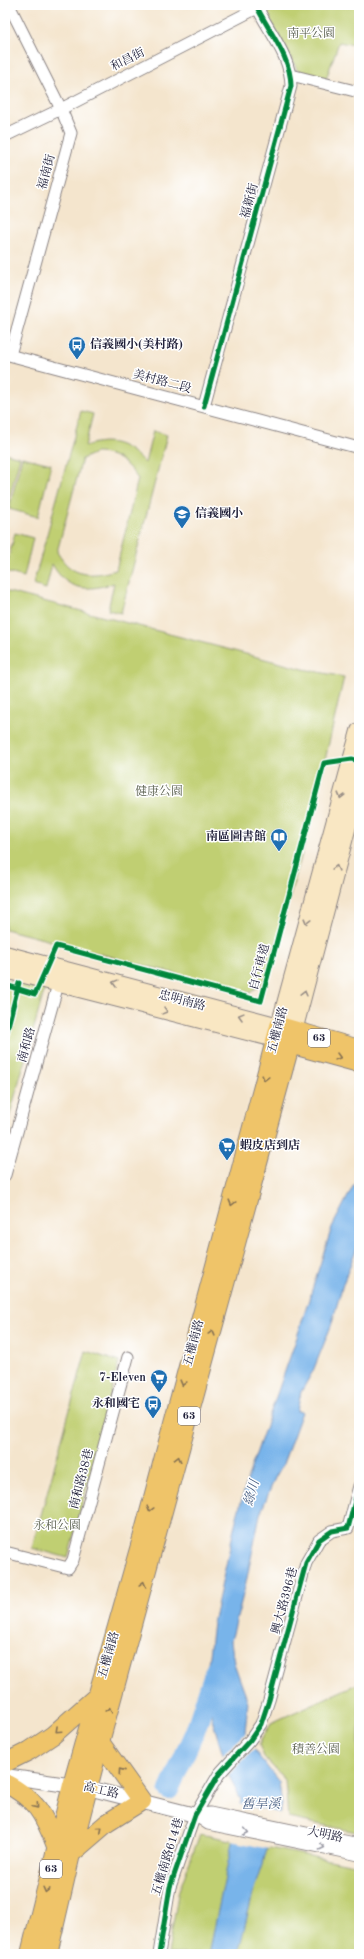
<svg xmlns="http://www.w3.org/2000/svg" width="364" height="1959" font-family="'Old Standard TT','Noto Serif TC',serif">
  <rect width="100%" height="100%" fill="#fff"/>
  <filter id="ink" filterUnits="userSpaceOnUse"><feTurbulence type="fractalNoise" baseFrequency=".025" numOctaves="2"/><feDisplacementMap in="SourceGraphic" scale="8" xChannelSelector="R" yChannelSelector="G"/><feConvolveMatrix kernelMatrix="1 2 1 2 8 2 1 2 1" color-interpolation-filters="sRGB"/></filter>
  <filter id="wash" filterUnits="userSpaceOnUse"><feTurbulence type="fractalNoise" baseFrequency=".012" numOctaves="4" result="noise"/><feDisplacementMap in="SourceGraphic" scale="16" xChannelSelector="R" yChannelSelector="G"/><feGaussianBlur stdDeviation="0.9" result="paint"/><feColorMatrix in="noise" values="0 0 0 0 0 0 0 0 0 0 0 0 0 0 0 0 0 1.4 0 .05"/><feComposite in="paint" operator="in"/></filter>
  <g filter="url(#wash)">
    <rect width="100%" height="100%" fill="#f4e5cd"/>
    <path fill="#c0cf72" stroke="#717856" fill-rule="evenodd" d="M276,5H359V46L339,42L326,79L299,73L265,10Z
      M81,411L93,414L85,446C111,437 126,444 145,463L153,431L167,435L121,613L108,610L114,583C87,592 67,591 52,564L46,589L33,585ZM95,453C116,453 126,462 138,479L116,570C90,577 72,578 57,552L82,459Z
      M5,453L20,457L6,510L5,509Z
      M22,457L51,464L38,517L9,509Z
      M15,533L33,538L24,577L5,572Z
      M5,591L303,669L344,677L310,826L266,980L250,993L5,929Z
      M5,980L45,988L5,1132Z
      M86,1351L119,1362L68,1558L32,1548Z
      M359,1683V1820L356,1832L288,1818L285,1780L264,1757L259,1744L271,1723Z
      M200,1834L359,1866V1954H168L178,1894Z"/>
    <path fill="#78b4ea" stroke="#4d6b92" d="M359,1175V1242L343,1284L331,1326L313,1371L301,1392L297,1411L302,1412L283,1464L275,1478L260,1514L246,1583L231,1641L234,1663L248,1702L245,1732L257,1754L279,1782L282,1805L254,1889L238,1954H209L241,1799L230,1778L213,1722L205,1688L213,1623L236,1520L249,1474L297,1337L332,1227Z"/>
    <path fill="#f4e5cd" d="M247,1732L255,1748L227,1777L221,1757Z
      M238,1804L280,1813L269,1849L231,1841Z"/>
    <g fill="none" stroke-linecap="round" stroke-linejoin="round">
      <path stroke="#78b4ea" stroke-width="20" d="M169,1790L195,1731L215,1670"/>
    </g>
  </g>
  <g filter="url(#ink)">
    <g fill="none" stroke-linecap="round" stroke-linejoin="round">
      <g stroke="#8b8484" stroke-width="13">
        <path id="minor" d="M9,5L61,109L71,133L10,355
          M291,75L359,92
          M5,136L61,109L263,5
          M5,354L359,448
          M204,406L291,86C291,56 268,31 256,5
          M5,1175L60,977
          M5,1552L68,1568L73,1560L128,1357
          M195,1815L208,1824L359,1855
          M195,1815L210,1813L359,1844
          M159,1954L170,1887L195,1815L219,1774L250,1740L261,1724L269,1700L306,1563L319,1540L332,1531L348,1528L359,1486"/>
      </g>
      <g stroke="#8b8484" stroke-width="16">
        <path id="tertiary" d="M5,1776L88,1788L195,1815"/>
      </g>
      <g stroke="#8b8484" stroke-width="18">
        <path id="secondary" d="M5,954L279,1026L359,731
          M5,970L275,1039
          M294,1031L359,784"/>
      </g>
      <g stroke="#8b8484" stroke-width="20">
        <path id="primary" d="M279,1041L359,1063
          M5,1763L29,1751L53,1735L98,1695
          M5,1783C36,1799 44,1814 56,1846
          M71,1854L107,1823L142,1801L100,1742
          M30,1954L72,1785L143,1535L279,1026L359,1049
          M48,1954L71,1854L100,1742L294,1031"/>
      </g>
      <use href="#minor" stroke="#fff" stroke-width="11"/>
      <use href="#tertiary" stroke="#fff" stroke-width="14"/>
      <use href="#secondary" stroke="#f9e7c3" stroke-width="16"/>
      <use href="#primary" stroke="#efc469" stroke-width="18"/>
      <g stroke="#fff" stroke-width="8">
        <path id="cycleway" d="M204,406L291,86C291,56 268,31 256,5
          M5,985L35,994L56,946L261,1001L324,763L352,759L359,761
          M5,1038L19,983
          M159,1954L170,1887L195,1815L219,1774L250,1740L261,1724L269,1700L306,1563L319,1540L332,1531L348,1528L359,1486"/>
      </g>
      <use href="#cycleway" stroke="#00873e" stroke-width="5"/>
    </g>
    <defs><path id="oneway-chevron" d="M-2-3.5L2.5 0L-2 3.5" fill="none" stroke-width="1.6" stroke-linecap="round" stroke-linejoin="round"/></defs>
    <g stroke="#988e86">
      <use href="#oneway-chevron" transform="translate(341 796) rotate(105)"/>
      <use href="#oneway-chevron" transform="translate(336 868) rotate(-75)"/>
      <use href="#oneway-chevron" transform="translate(307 921) rotate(105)"/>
      <use href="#oneway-chevron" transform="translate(115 983) rotate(-165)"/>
      <use href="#oneway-chevron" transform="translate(304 993) rotate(-76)"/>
      <use href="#oneway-chevron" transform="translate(165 1011) rotate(15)"/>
      <use href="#oneway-chevron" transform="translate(241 1016) rotate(-165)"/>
    </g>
    <g stroke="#887352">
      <use href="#oneway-chevron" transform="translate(338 1057) rotate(15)"/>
      <use href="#oneway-chevron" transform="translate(265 1078) rotate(105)"/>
      <use href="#oneway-chevron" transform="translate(232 1203) rotate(105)"/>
      <use href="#oneway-chevron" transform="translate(212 1333) rotate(-75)"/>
      <use href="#oneway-chevron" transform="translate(183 1383) rotate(105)"/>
      <use href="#oneway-chevron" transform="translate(178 1459) rotate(-75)"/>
      <use href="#oneway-chevron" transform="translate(150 1509) rotate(105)"/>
      <use href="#oneway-chevron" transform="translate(143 1584) rotate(-75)"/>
      <use href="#oneway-chevron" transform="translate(109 1710) rotate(-75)"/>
      <use href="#oneway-chevron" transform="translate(58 1730) rotate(137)"/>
      <use href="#oneway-chevron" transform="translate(121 1771) rotate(-125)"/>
      <use href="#oneway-chevron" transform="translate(36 1806) rotate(49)"/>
      <use href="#oneway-chevron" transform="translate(100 1829) rotate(-40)"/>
      <use href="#oneway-chevron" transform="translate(46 1890) rotate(104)"/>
    </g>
    <g stroke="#9c9ca7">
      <use href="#oneway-chevron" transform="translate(246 1832) rotate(11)"/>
      <use href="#oneway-chevron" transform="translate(322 1847) rotate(12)"/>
    </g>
  </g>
  <defs>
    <g id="bus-pin" transform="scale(0.9)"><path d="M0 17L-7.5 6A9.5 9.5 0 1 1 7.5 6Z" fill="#1f6fb2" stroke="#fff"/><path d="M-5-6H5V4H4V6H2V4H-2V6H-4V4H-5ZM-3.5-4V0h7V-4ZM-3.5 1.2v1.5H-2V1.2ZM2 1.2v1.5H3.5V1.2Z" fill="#fff"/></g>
    <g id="school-pin" transform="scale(0.9)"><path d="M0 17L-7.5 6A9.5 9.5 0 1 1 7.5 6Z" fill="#1f6fb2" stroke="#fff"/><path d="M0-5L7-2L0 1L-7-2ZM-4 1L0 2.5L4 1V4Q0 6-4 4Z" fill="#fff"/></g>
    <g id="library-pin" transform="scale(0.9)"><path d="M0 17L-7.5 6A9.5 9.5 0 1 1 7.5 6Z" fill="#1f6fb2" stroke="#fff"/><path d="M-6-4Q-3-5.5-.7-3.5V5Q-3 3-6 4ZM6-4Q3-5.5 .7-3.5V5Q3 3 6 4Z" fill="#fff"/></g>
    <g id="supermarket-pin" transform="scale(0.9)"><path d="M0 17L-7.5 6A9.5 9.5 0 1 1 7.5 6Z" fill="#1f6fb2" stroke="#fff"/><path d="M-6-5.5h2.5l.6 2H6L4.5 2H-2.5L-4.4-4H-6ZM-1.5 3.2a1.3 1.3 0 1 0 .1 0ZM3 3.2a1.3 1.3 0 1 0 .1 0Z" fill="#fff"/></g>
  </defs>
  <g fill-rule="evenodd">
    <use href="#bus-pin" x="77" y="345"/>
    <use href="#school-pin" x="182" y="514"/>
    <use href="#library-pin" x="279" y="837"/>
    <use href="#supermarket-pin" x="227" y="1146"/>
    <use href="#supermarket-pin" x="159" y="1378"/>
    <use href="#bus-pin" x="153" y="1404"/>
  </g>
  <g text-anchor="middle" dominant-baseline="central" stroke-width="3" stroke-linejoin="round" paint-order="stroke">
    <g fill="#fff" stroke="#646476" stroke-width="1">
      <rect x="308" y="1029" width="22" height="18" rx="3"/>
      <rect x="178" y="1407" width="22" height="18" rx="3"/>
      <rect x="40" y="1860" width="22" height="18" rx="3"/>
    </g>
    <g font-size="11" font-weight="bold" fill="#22223b">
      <text x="319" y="1038">63</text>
      <text x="189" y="1416">63</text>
      <text x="51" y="1869">63</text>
    </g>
    <g font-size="12" fill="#595f4e" stroke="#fff">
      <text x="311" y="34">南平公園</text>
      <text x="159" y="792">健康公園</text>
      <text x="57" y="1526">永和公園</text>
      <text x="316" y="1750">積善公園</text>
    </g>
    <g font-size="12" fill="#22223b" stroke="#fff">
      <text transform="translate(128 60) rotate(-27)">和昌街</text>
      <text transform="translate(47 172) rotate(-75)">福南街</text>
      <text transform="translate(250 201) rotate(-75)">福新街</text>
      <text transform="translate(162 382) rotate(15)">美村路二段</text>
      <text transform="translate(260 967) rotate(-75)">自行車道</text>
      <text transform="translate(182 1001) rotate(15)">忠明南路</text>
      <text transform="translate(278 1030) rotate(-75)">五權南路</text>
      <text transform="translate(27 1045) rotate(-74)">南和路</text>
      <text transform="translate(194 1343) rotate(-75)">五權南路</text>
      <text transform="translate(82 1479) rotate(-75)">南和路38巷</text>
      <text transform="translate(285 1601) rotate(-75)">興大路396巷</text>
      <text transform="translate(109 1655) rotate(-74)">五權南路</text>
      <text transform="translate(101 1791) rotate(13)">高工路</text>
      <text transform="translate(325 1835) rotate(12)">大明路</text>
      <text transform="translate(168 1857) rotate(-73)">五權南路614巷</text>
    </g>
    <g font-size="12" font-weight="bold" fill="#22223b" stroke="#fff" text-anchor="start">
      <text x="90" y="345">信義國小(美村路)</text>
      <text x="195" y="514">信義國小</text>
      <text x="266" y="837" text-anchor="end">南區圖書館</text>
      <text x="240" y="1146">蝦皮店到店</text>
      <text x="146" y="1378" text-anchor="end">7-Eleven</text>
      <text x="140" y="1404" text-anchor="end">永和國宅</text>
    </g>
    <g font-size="13" font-style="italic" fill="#445c81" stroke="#fff">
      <text transform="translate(252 1493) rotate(-74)">綠川</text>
      <text x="261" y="1804">舊旱溪</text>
    </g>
  </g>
  <rect width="364" height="1959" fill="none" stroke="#fff" stroke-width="20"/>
</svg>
